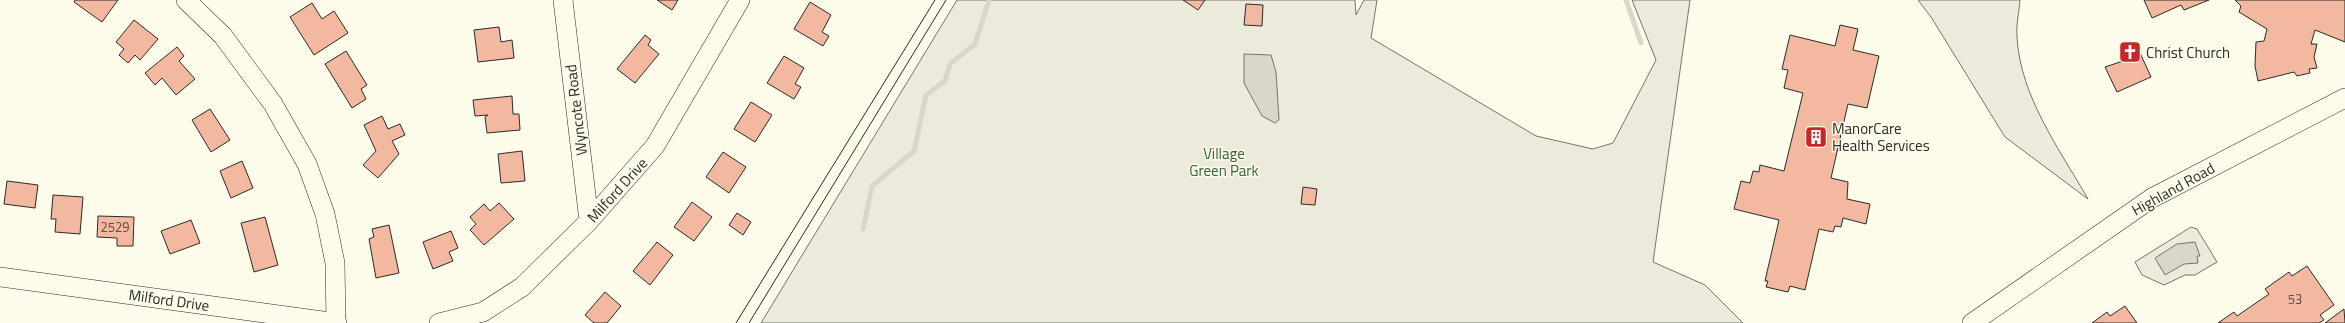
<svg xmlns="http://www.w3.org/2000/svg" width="2345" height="323" font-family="'Titillium Web',sans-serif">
  <rect width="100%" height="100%" fill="#fdfbea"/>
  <path fill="#ecebdb" stroke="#74746e" d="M957,0H1355L1356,15L1364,0H1377L1371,38L1536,136L1593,149L1613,143L1656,60L1632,0H1690L1653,262L1705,285L1743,323H761Z
    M1918,0H2020C2019,12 2016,25 2017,37C2020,96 2060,150 2088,199L2005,137L1931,17Z
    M2191,227L2197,229L2217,262L2195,275H2185L2164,285L2142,275L2135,262Z"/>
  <path fill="#d8d7c9" stroke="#74746e" d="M1244,54L1271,55L1276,72L1279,120L1275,123L1262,116L1244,83Z
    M2195,242L2200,256H2197L2198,263L2184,264L2165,275L2155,258L2177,244Z"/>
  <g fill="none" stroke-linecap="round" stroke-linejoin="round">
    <path stroke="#d8d7c9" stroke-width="5" d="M1626,0L1641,43
      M863,229L872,186L914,151L926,95L945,81L950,64L975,44L989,0"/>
  </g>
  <path fill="#f2b8a0" stroke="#2b2b2b" d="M75,0H118L102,22L74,2Z
    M657,0H678L672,10Z
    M1183,0H1205L1198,10Z
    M2144,0H2209L2184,10L2181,5L2152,18Z
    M2235,0H2345V42L2315,30L2311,44H2317L2314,57L2317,68L2309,69L2310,73L2297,76L2294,72L2258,81L2255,66L2256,42L2264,41L2267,29L2239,12L2241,6Z
    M810,2L831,15L822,32L829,36L823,46L794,29Z
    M312,3L322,19L334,11L348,33L314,55L290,17Z
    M1246,4L1263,5L1262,26L1244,25Z
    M134,20L158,39L140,60L135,55L128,63L119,55L124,49L116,42Z
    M1840,25L1858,29L1853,50L1879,56L1867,108L1848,104L1831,178L1848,182L1847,199L1870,204L1866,224L1843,218L1841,227L1835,226L1833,232L1819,229L1805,290L1790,286L1788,292L1766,287L1768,281H1765L1779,220L1734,209L1741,181L1750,183L1753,171L1759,172L1760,165L1784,171L1803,93L1784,88L1788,70L1782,69L1790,35L1835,46Z
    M499,27L501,42L512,40L514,58L478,62L474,30Z
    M645,35L651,40L648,45L659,54L635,83L617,69Z
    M177,47L184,56L179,61L195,79L176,95L162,78L155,85L145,73Z
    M346,51L367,85L361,89L366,99L352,108L325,64Z
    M2141,55L2151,77L2117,92L2105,67Z
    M784,56L804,68L795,84L801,87L794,99L767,83Z
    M512,96L513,114H519L520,130L487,133L485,117L488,115L475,116L473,100Z
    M751,102L772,115L755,142L734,129Z
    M210,109L230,140L211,152L192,120Z
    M382,116L388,129L400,124L405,135L392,141L399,154L378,178L363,165L376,151L364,125Z
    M522,151L525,181L501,183L498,154Z
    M723,152L746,167L729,193L706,177Z
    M242,161L253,188L231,198L220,171Z
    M7,181L38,185L35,208L4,204Z
    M1303,187L1317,189L1315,205L1301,204Z
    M53,195L83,197L80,234L55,232L56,219H51Z
    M692,202L712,217L694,241L674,227Z
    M499,203L514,219L484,245L470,230L476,224L470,217L484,204L490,211Z
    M737,213L751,222L743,235L729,225Z
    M98,216L134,217L133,246H117V238L97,237Z
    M265,217L278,265L254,272L241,223Z
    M191,220L200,243L170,254L161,231Z
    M389,225L399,273L376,278L369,239L374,237L372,229Z
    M451,231L458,248L449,252L453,261L433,269L423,242Z
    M657,242L673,255L650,285L633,271Z
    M2307,266L2334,305L2320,315L2324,320L2319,323H2218L2234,312L2237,316L2269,294L2265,289L2289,272L2292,276Z
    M605,292L621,306L607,323H594L585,315Z
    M2125,306L2137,323H2092L2107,312L2110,316Z
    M2344,309L2345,323H2325Z"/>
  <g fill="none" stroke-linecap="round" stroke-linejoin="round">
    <g stroke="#2b2b2b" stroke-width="20">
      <path id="minor" d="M186,0L223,36L273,104L307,164L325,214L335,263L336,323
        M563,0L589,221
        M0,277L337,323
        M439,323L483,312L522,287L589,221L655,146L740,0
        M1972,323L2152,198L2345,98"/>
    </g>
    <use href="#minor" stroke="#fdfbea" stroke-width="19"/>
    <path stroke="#2b2b2b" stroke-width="1" d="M736,323L935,0
      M749,323L946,0"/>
  </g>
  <defs>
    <g id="church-square" transform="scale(1.15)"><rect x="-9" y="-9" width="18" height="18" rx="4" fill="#c62828" stroke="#fdfbea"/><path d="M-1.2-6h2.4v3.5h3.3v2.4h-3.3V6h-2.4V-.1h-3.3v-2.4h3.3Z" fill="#fff"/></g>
    <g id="building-square" transform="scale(1.15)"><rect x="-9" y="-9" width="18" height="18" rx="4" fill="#c62828" stroke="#fdfbea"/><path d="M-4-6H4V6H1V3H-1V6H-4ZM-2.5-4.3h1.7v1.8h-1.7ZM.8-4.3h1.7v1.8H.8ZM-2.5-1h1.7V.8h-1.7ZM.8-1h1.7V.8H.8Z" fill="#fff"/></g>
  </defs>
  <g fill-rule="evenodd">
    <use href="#church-square" x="2130" y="52"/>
    <use href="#building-square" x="1816" y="137"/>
  </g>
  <g text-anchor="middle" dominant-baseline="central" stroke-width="3" stroke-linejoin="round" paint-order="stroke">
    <g font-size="13" fill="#5d4e48">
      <text x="115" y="227">2529</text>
      <text x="2295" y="299">53</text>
    </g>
    <g font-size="15" fill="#2b2b2b" stroke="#fdfbea" text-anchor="start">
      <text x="2146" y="52">Christ Church</text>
      <text x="1832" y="128">ManorCare<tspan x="1832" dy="17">Health Services</tspan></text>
    </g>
    <g font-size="15" fill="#2b2b2b" stroke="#fdfbea">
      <text transform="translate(576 110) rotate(-97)">Wyncote Road</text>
      <text transform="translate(2173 189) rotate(-29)">Highland Road</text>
      <text transform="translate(617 190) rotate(-48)">Milford Drive</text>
      <text transform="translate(169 300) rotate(8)">Milford Drive</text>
    </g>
    <g font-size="15" fill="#34623c" stroke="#fdfbea">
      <text x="1224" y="153">Village<tspan x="1224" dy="17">Green Park</tspan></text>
    </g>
  </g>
</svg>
